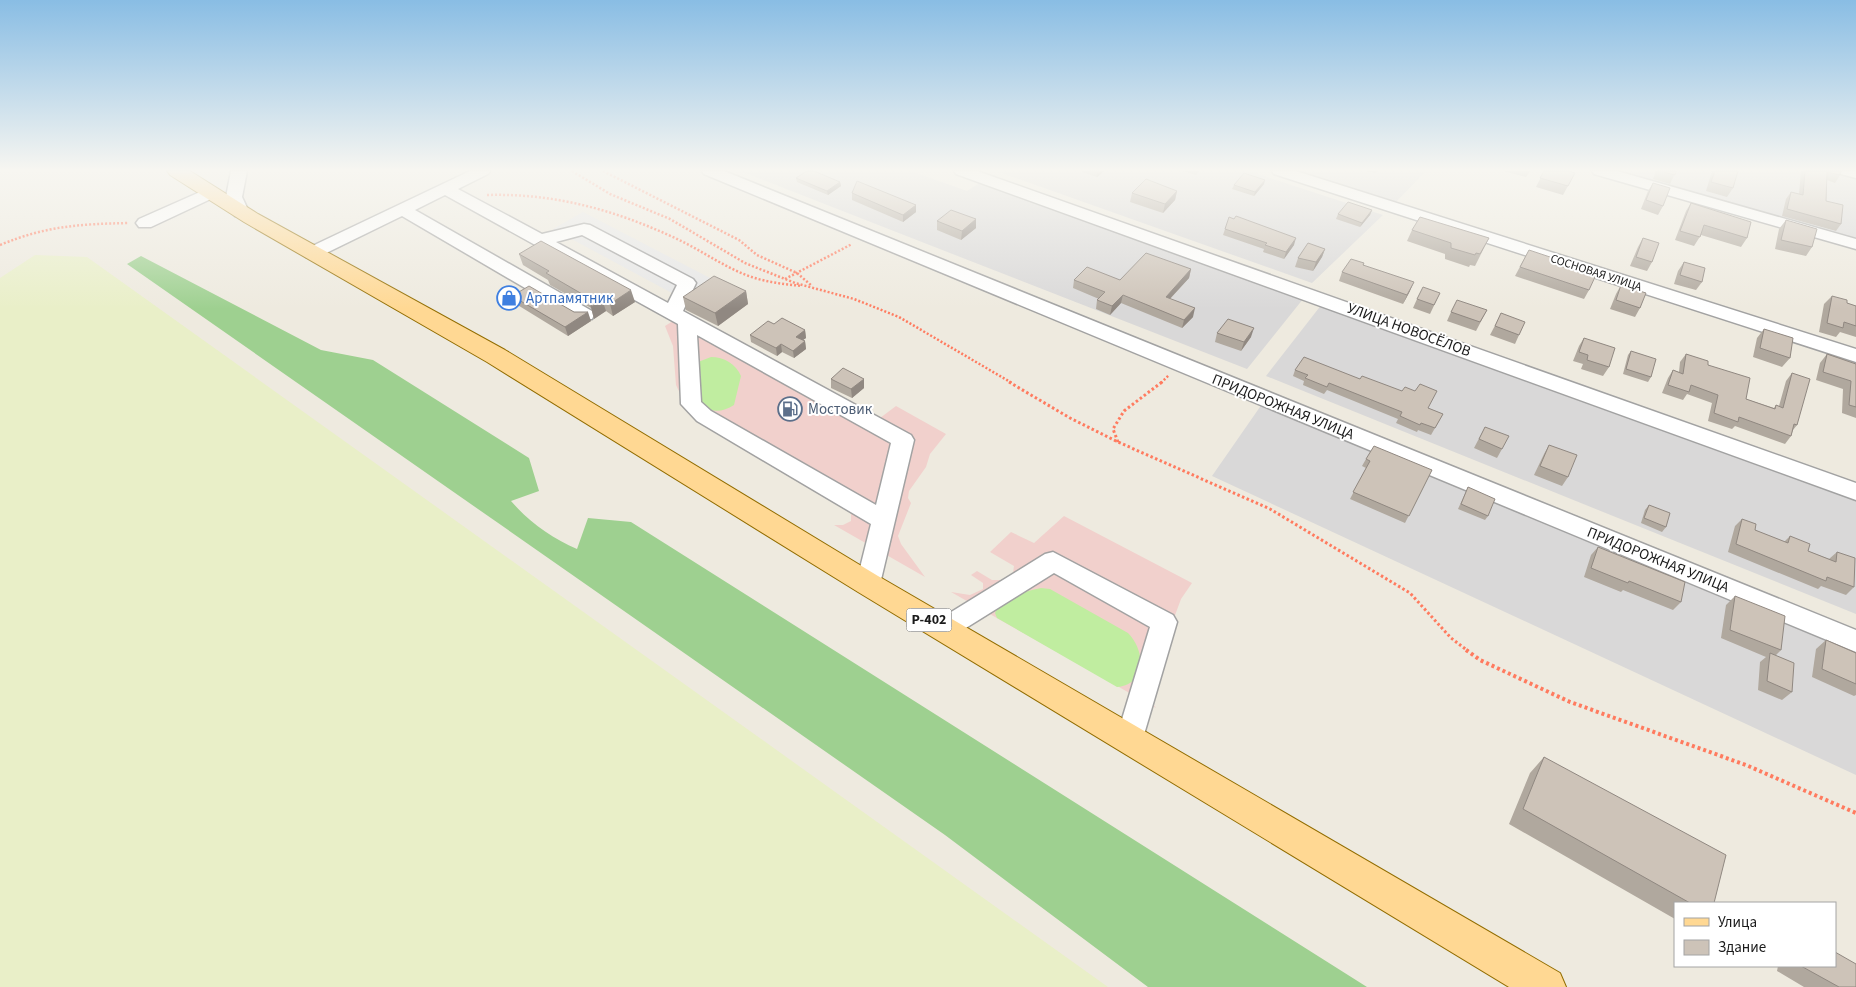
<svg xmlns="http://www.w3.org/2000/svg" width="1856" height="987" font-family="'Source Sans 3',sans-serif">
  <rect width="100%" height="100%" fill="#eeeadf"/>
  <path fill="#d9d8d8" d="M740,171H911L967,191L981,182L1303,299L1247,369Z
    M996,171H1249L1383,215L1312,283Z
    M1296,171H1426L1395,203Z
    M1614,171H1833L1856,177V240Z
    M1322,304L1856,497V614L1266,376Z
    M1262,404L1856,648V775L1212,476Z"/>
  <path fill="#f1d0cc" d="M684,314L750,352L880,418L896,406L946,434L930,454L926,467L909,491L908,498L911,503L898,536L901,544L925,577L834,525H843L851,521V514L847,509L684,402L676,385L673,346L665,326Z
    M1064,516L1192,583L1181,599L1152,678L1150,700L1156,708L951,592L970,595L983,589V583L971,575L977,571L992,580H1005L1013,573L1014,566L990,552L1011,532L1034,543Z"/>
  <path fill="#e9efc8" d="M35,255L87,257L1108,987H0V278Z"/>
  <path fill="#c0eda0" d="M711,357C724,357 736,364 741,376L734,405C723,412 713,413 702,406L695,369L698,362Z
    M1041,588L1050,589L1128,633C1145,650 1148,684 1117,687L997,618L995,613C1001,597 1026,591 1041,588Z"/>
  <path fill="#9ed090" d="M141,256L321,350L373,360L529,458L539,491L511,501C529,522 552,538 577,549L588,518L631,522L1367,987H1148L945,835L127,264Z"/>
  <path fill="#e7e7e7" d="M583,212L712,279L683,299L553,229Z"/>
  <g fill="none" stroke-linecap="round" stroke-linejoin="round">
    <g stroke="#a2a2a2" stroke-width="3">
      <path id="minor" d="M231,171H247L242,197L249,212L247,216H235L226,197Z
        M470,171H490L488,174L458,189L542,234L584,224L590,225L693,279L696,283L683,311L911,435L914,440L880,584L877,591L868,594L859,591L856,584L871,524L697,421L681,404L678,324L445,195L415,210L592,311L594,315L592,319H578L402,216L318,257H306L303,253L306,249ZM582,235L677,285L668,303L556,242ZM697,335L891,443L876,505L711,411L701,402Z
        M702,171H724L1856,630V652L704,174Z
        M954,171H977L1856,483V500L956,174Z
        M1272,171H1296L1856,349V362L1274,174Z
        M1592,171H1617L1856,239V249L1594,174Z
        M1839,171H1856V178L1841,174Z
        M209,188L215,189L217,193L215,197L151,227H139L136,223L139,219Z
        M1053,552L1173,615L1177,622L1140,748L1130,751L1120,748L1116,739L1150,627L1054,573L953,636L944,639L935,636L931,629L935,622L1045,554Z"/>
    </g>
    <g stroke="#926d00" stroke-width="2">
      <path id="major" d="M167,171H190L258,214L505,350L878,576L1560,973L1566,987H1509L858,592L487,362L244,222L170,175Z"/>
    </g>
    <path stroke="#ff7b5f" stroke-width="2.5" stroke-dasharray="2 2" stroke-linecap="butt" d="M572,171L610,194L670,219L745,263L795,283L854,299L899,317L1012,383
      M603,171L739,240L757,255L797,273L812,286
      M487,195C554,193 615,210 675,238C699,249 721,265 746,275C764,282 783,284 802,286
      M0,245C46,226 79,224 129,223
      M785,279L852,244
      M1161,383L1169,375"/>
    <path stroke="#ff7b5f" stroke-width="3" stroke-dasharray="2.5 2.5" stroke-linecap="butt" d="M1009,382L1070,418L1118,442L1270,509L1410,593L1451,638L1468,651
      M1118,442L1113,429L1124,411L1162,382"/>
    <path stroke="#ff7b5f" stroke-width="4" stroke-dasharray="3 3" stroke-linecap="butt" d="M1466,650L1480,660L1570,702L1746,765L1856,813"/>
    <use href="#minor" fill="#fff" fill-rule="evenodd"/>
    <use href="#major" fill="#ffd893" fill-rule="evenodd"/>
  </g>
  <path fill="#b0a89e" d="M1082,171H1104L1097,177L1082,172Z
    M1183,171H1199L1196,175Z
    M1366,171H1377L1375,173Z
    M1503,171H1530L1526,177Z
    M1544,171L1575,173L1563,195L1536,187Z
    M1656,171H1676L1670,184L1653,179Z
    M1712,171H1738L1733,188L1727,197L1706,191Z
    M1801,171H1841L1840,175L1835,183L1827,180L1826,201L1841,224L1836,231L1782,216L1786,199L1791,192L1799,194Z
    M796,178L840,182L841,186L828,195L797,182Z
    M1653,183L1663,206L1658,215L1641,209L1648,191Z
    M1264,184L1254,196L1232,189L1234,185Z
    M1177,191L1175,200L1163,213L1130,202L1132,193Z
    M852,193L916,205V212L903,222L852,200Z
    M1691,203L1747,238L1741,247L1701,235L1694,246L1675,240L1686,211Z
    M1372,210L1370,215L1360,227L1336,219L1338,214Z
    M976,219V228L961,240L937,230V221Z
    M1786,220L1812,247L1806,256L1775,249L1779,229Z
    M1225,229L1294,245L1284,259L1263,252L1264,249L1223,235Z
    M1412,230L1489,238L1475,266L1470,265L1469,267L1445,259V254L1407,241Z
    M1643,238L1652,262L1647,271L1630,266L1638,247Z
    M1325,249L1322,257L1313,271L1295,267L1298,258Z
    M1529,250L1551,263L1589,290L1584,299L1515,276Z
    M519,254L635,302L613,316L606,311L594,319L591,308L550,285L548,280L523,265Z
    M1684,262L1702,282L1696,290L1674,284L1678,271Z
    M1364,263V266L1410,291L1403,304L1339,281L1342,272Z
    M1191,269L1189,278L1170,299L1193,317L1182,328L1121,303L1110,315L1096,309L1097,300L1099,299L1073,288L1074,280H1120Z
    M1621,285L1640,308L1635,317L1610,309L1616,294Z
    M746,291L748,304L718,326L686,310L683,297Z
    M1440,293L1430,314L1413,308L1417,299Z
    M512,296L574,312L591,321L568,336L516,304Z
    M1832,296L1847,303L1856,306V337L1840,332L1836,337L1819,332L1824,304Z
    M1487,310L1476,331L1447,321L1451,312Z
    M1501,314L1519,335L1515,344L1490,335Z
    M774,324L805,330L806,338L803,340L805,341L806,349L794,358L782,352L777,356L751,342L750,335Z
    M1764,329L1790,358L1782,367L1753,357L1757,338Z
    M1217,333L1251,337L1241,351L1215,342Z
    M1584,338L1609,367L1603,376L1581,369L1583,364L1573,361L1579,346Z
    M1631,351L1651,377L1648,382L1623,374L1628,355Z
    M1686,354L1708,365L1746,399L1774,408L1776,405L1779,406L1786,381L1792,373L1797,425L1793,430L1791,436L1785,444L1735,426L1732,429L1708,421L1712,403L1687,394L1683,400L1662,393L1668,378L1673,370L1679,372L1680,362Z
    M1827,354L1856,364V418L1842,413L1843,389L1816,380L1820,363Z
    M1295,370L1428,408L1443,414L1431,435L1418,430L1417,432L1396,423L1398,419L1327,390L1324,394L1303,385L1304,381L1293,376Z
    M831,379H864V388L852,398L831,388Z
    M1485,427L1502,449L1497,458L1474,448Z
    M1549,445L1568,477L1562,486L1534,475L1544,454Z
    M1366,459L1432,470L1405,523L1350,499L1366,468L1362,466Z
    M1468,487L1488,516L1485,520L1458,509Z
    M1649,505L1666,527L1662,532L1641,523L1645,510Z
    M1742,519L1755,530L1784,542L1790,536L1808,551L1829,559L1837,552L1854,587L1846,595L1821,586L1818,589L1728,552L1735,526Z
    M1598,547L1681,602L1673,610L1623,590L1621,592L1584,577L1591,555Z
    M1735,596L1781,650L1775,656L1792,692L1782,700L1758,690L1760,662L1766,657L1721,638L1726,605Z
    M1826,640L1856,653V695L1854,696L1812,677L1816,649Z
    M1544,757L1714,903H1675V919L1509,824L1530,773Z
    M1778,966H1835L1856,987H1804L1777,971Z"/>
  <path fill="#908881" d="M1100,171H1104L1097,177V173Z
    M1265,180L1264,184L1254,196L1255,192Z
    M840,182L841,186L828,195L827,191Z
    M1177,191L1175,200L1163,213L1165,204Z
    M916,205V212L903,222V215Z
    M1372,210L1370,215L1360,227L1362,223Z
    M976,219V228L961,240L962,231Z
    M1296,238L1294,245L1284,259L1286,252Z
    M1325,249L1322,257L1313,271L1316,262Z
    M1191,269L1189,278L1164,305L1166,297Z
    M1414,282L1410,291L1403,304L1407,295Z
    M631,290L635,302L613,316L610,304Z
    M746,291L748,304L718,326L715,313Z
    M1123,295L1121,303L1110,315L1112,306Z
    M602,299L606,311L594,319L591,307Z
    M1195,308L1193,317L1182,328L1184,320Z
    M588,312L591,321L568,336L565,327Z
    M1254,328L1251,337L1241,351L1244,342Z
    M805,330L806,338L797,344L796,337Z
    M805,341L806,349L794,358L793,351Z
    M781,344L782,352L777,356L776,348Z
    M864,379V388L852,398L851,389Z"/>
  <path fill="#cdc3b8" stroke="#908881" d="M807,171H814L840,182L827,191L796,178Z
    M1090,171H1100L1097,173Z
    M1544,171H1569L1575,173L1568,186L1540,178Z
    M1658,171H1676L1675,175Z
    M1715,171H1738L1733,188L1711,182Z
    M1805,171H1841L1840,175L1827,172L1826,201L1843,205L1841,224L1787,209L1791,192L1803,195Z
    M1244,173L1265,180L1255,192L1234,185Z
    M1146,179L1177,191L1165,204L1132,193Z
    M857,181L916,205L903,215L852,193Z
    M1653,183L1670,188L1663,206L1646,200Z
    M1348,202L1372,210L1362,223L1338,214Z
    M1691,203L1751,222L1747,238L1704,225L1700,237L1680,231Z
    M951,210L976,219L962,231L937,221Z
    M1236,216L1296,238L1286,252L1265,245L1267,243L1225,229L1229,217L1234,219Z
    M1420,217L1489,238L1480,254L1476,253L1475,255L1451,248V243L1412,230Z
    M1786,220L1817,229L1812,247L1781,240Z
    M1643,238L1659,243L1652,262L1636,257Z
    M541,241L631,290L610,304L602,299L591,307L592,302L589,298L546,273L549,271L519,254Z
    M1308,243L1325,249L1316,262L1298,258Z
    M1529,250L1553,258L1551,263L1595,277L1589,290L1520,267Z
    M1146,253L1191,269L1166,297L1195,308L1184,320L1123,295L1112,306L1097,300L1105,292L1074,280L1087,267L1120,280Z
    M1351,259L1364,263L1363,265L1414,282L1407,295L1342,272Z
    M1684,262L1705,268L1702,282L1680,275Z
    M714,276L746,291L715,313L683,297Z
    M1621,285L1646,293L1640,308L1616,300Z
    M529,286L574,312H588L565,327L512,296Z
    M1423,287L1440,293L1434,305L1417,299Z
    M1832,296L1847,300V303L1856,306V326L1844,322L1843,328L1827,323Z
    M1457,300L1487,310L1480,322L1451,312Z
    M1501,313L1525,322L1519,335L1495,326Z
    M782,318L805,330L796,337L805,341L793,351L781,344L776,348L750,335L768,321L774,324Z
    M1228,319L1254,328L1244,342L1217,333Z
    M1764,329L1793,338L1790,358L1760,348Z
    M1584,338L1615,348L1609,367L1587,360L1588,355L1579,352Z
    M1631,351L1656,359L1651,377L1626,369Z
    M1686,354L1708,361V365L1750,378L1746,399L1775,409L1776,405L1783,408L1792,373L1810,379L1797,425L1794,424L1791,436L1739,417L1738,422L1714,413L1718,395L1691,385L1689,392L1668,385L1673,370L1683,374Z
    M1827,354L1856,364V407L1849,405L1851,381L1823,372Z
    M1304,357L1360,379L1362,376L1402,391L1405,387L1415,391L1420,384L1437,391L1428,408L1443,414L1435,428L1421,423L1420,425L1400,416L1402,412L1329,383L1327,387L1305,378L1308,375L1295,370Z
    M843,368L864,379L851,389L831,379Z
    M1485,427L1509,436L1502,449L1479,439Z
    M1549,445L1577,455L1568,477L1540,466Z
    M1374,446L1432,470L1409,516L1353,492L1370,461L1366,459Z
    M1468,487L1495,499L1488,516L1461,504Z
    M1649,505L1670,513L1666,527L1644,518Z
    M1742,519L1756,524L1755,530L1788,543L1790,536L1810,544L1808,551L1836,562L1837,552L1855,558L1854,587L1827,577L1826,581L1736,544Z
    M1598,547L1685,582L1681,602L1629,581L1628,583L1591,568Z
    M1735,596L1785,616L1781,650L1730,630Z
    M1826,640L1856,653V684L1822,669Z
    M1770,653L1794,663L1792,692L1767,681Z
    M1544,757L1726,855L1714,903H1690L1523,809Z
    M1835,952L1856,964V987H1839L1801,966H1835Z"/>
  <linearGradient id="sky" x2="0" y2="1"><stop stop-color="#89bde4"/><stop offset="0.55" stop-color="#f7f6f1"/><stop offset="1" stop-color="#f7f6f1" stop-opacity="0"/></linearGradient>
  <rect width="1856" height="309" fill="url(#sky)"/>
  <defs>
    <g id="shop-ring" transform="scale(1.25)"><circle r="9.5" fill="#fff" stroke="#3f7fe0" stroke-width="1.5"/><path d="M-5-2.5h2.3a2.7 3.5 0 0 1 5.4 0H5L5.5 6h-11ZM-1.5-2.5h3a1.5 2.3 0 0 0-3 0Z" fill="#3f7fe0"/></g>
    <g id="fuel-ring" transform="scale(1.25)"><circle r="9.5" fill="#fff" stroke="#5c6f8a" stroke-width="1.5"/><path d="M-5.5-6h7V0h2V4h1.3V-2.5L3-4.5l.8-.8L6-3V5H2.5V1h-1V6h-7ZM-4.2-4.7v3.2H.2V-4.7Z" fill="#5c6f8a"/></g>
  </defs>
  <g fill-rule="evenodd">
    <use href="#shop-ring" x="509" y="298"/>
    <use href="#fuel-ring" x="790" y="409"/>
  </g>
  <g text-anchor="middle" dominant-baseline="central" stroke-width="4" stroke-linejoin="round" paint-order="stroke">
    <g font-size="12" fill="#1b1b1b" stroke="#fff">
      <text transform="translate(1596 273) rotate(18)">СОСНОВАЯ УЛИЦА</text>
    </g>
    <rect fill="#fff" stroke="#5f5f5f" stroke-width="1" x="906.5" y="608.5" width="45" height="23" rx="4"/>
    <g font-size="14" font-weight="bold" fill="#1b1b1b">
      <text x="929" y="620">Р-402</text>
    </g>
    <g font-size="15" fill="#366cbe" stroke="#fff" text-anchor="start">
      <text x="526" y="298">Артпамятник</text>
    </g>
    <g font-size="15" fill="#1b1b1b" stroke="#fff">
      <text transform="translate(1409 330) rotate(20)">УЛИЦА НОВОСЁЛОВ</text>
      <text transform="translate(1283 407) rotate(22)">ПРИДОРОЖНАЯ УЛИЦА</text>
      <text transform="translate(1658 560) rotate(22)">ПРИДОРОЖНАЯ УЛИЦА</text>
    </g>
    <g font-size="15" fill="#4e5e75" stroke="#fff" text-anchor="start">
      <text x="808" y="409">Мостовик</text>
    </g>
  </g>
  <rect x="1674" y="902" width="162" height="65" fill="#ffffff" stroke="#a4a4a4"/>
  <rect x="1684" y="918" width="25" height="8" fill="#ffd893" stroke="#a4a4a4"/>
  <text x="1718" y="927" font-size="15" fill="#1b1b1b">Улица</text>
  <rect x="1684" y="940" width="25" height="15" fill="#cdc3b8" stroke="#a4a4a4"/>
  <text x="1718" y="952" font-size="15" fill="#1b1b1b">Здание</text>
</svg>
